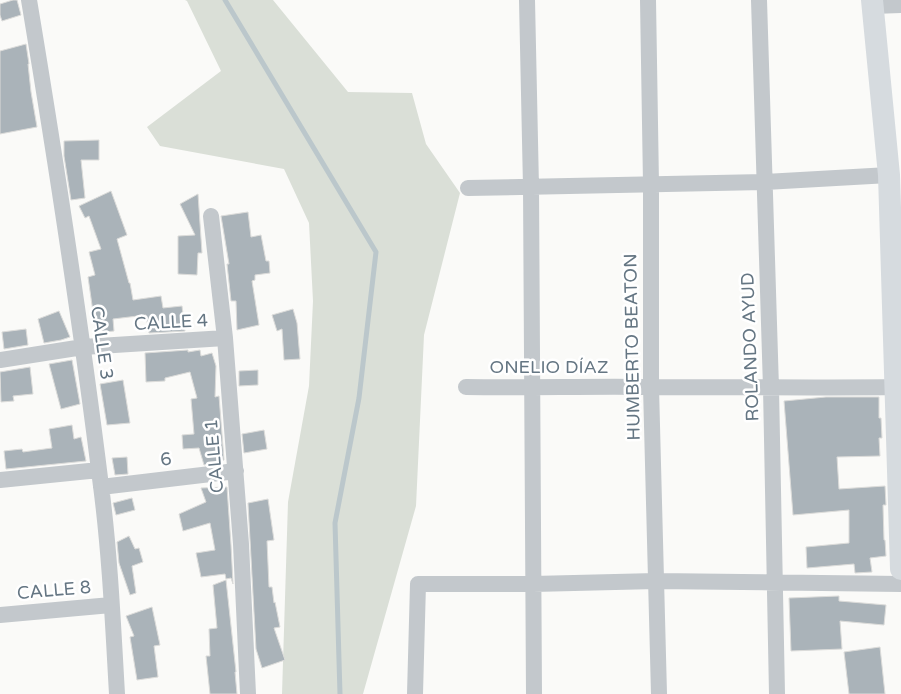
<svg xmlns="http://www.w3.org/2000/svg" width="901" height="694" font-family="'Varela Round',sans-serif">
  <rect width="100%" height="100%" fill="#fafaf8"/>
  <path fill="#dadfd7" d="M185,0H273L348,92L412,93L426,144L460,193L424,335L416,506L363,694H282L288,502L309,386L313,301L309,223L284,169L160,146L147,127L221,71L187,1Z"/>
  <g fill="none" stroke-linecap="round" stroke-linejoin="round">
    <path stroke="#bbc7cb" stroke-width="5" d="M225,0L376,252L359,398L335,523L340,694"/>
  </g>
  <path fill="#aab3b9" stroke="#dcdcda" d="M13,0H17L21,15L2,21L0,15V4Z
    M26,44L29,64H28L31,92L37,127L0,134V51Z
    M99,140V160H81L85,198L71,200L64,156V141Z
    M111,191L127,235L117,239L129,283H130L133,300L161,296L163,308L182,306L185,331L149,333L146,315L113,319L114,331L96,333L88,277L95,275L89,252L101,249L89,216L85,218L79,206Z
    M198,194L202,253H198L197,275L178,274V236L195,235L180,204Z
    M248,212L251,237L261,235L266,261H269L270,273L255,275V280L252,281L259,325L237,330L236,301H231L227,264H229L221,216Z
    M293,309L297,323L300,359L284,360L282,329L277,331L272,315Z
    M59,311L70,337L61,340L44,343L38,319Z
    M26,329L28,345L4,349L2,332Z
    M188,350V352L200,350L201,356L212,353L216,366L215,397L219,396L224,460L204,465L199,448L183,449L182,435L194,434L191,399L197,398L190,372L165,378V381L146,382L145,353Z
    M72,360L80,404L61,409L49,364Z
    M30,367L33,394L13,396L14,401L1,402L0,372Z
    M258,370V385L239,386V371Z
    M123,380L130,423L107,425L100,384Z
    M826,397H879V418H881L882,438H879L880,456L837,457L839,489L885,486L886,505H883L884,540H885L886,556L870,558L872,572L855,573L854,564L807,568L806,547L849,543V510L793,515L784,401Z
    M72,425L74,439L81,437L86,461L6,469L4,451L22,449L23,452L52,448L49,429Z
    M264,430L267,449L244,453L242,434Z
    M127,457L128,474L115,475L112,458Z
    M227,487L231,545L233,584L231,578L226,579L225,574L201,577L196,553L215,550L210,523L183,531L179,514L206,502L201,488Z
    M132,498L135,510L116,515L113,503Z
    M268,499L274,540L267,541L269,587H272L274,603L275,602L280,627L274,628L285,660L262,668L256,649L248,503Z
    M129,536L135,549L139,548L143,562L132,566L136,593L130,595L119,563L117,542Z
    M226,580L236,672H235L237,694H210L206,656H210L209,629L217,628L213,585Z
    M839,596V601L886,605L884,625L840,621L842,649L791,651L789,598Z
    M152,607L160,645L154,646L158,677L137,680L130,637L134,636L126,616Z
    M880,647L885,694H849L844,652Z"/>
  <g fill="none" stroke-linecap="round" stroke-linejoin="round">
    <path stroke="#c3c8cc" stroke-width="16" d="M29,0C56,162 81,324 101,486C110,555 113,625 117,694
      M527,0L531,187L534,694
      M648,0L651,184V387L659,694
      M759,0L771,388L777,694
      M873,6L901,5
      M468,188L765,182L889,175
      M211,216L225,338L241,544L248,694
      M0,360L83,347L225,338
      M466,387C529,388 591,386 653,387C736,387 818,388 901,387
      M0,480L99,470
      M101,487L236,471
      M0,615L111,605
      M415,694L418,584H533L656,581L901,584"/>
    <path stroke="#d6dbdf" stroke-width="22" d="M872,0L889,175L901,569"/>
  </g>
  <g text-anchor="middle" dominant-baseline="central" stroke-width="5" stroke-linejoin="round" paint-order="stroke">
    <g font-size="18" fill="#657683" stroke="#fff">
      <text transform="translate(171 322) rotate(-3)">CALLE 4</text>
      <text transform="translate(102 343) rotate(82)">CALLE 3</text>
      <text transform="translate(632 347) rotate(-91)">HUMBERTO BEATON</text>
      <text transform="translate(750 347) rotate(-92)">ROLANDO AYUD</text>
      <text x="549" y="367">ONELIO DÍAZ</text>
      <text transform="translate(214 456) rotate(-95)">CALLE 1</text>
      <text transform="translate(166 459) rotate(-7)">6</text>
      <text transform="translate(54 590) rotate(-5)">CALLE 8</text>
    </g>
  </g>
</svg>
